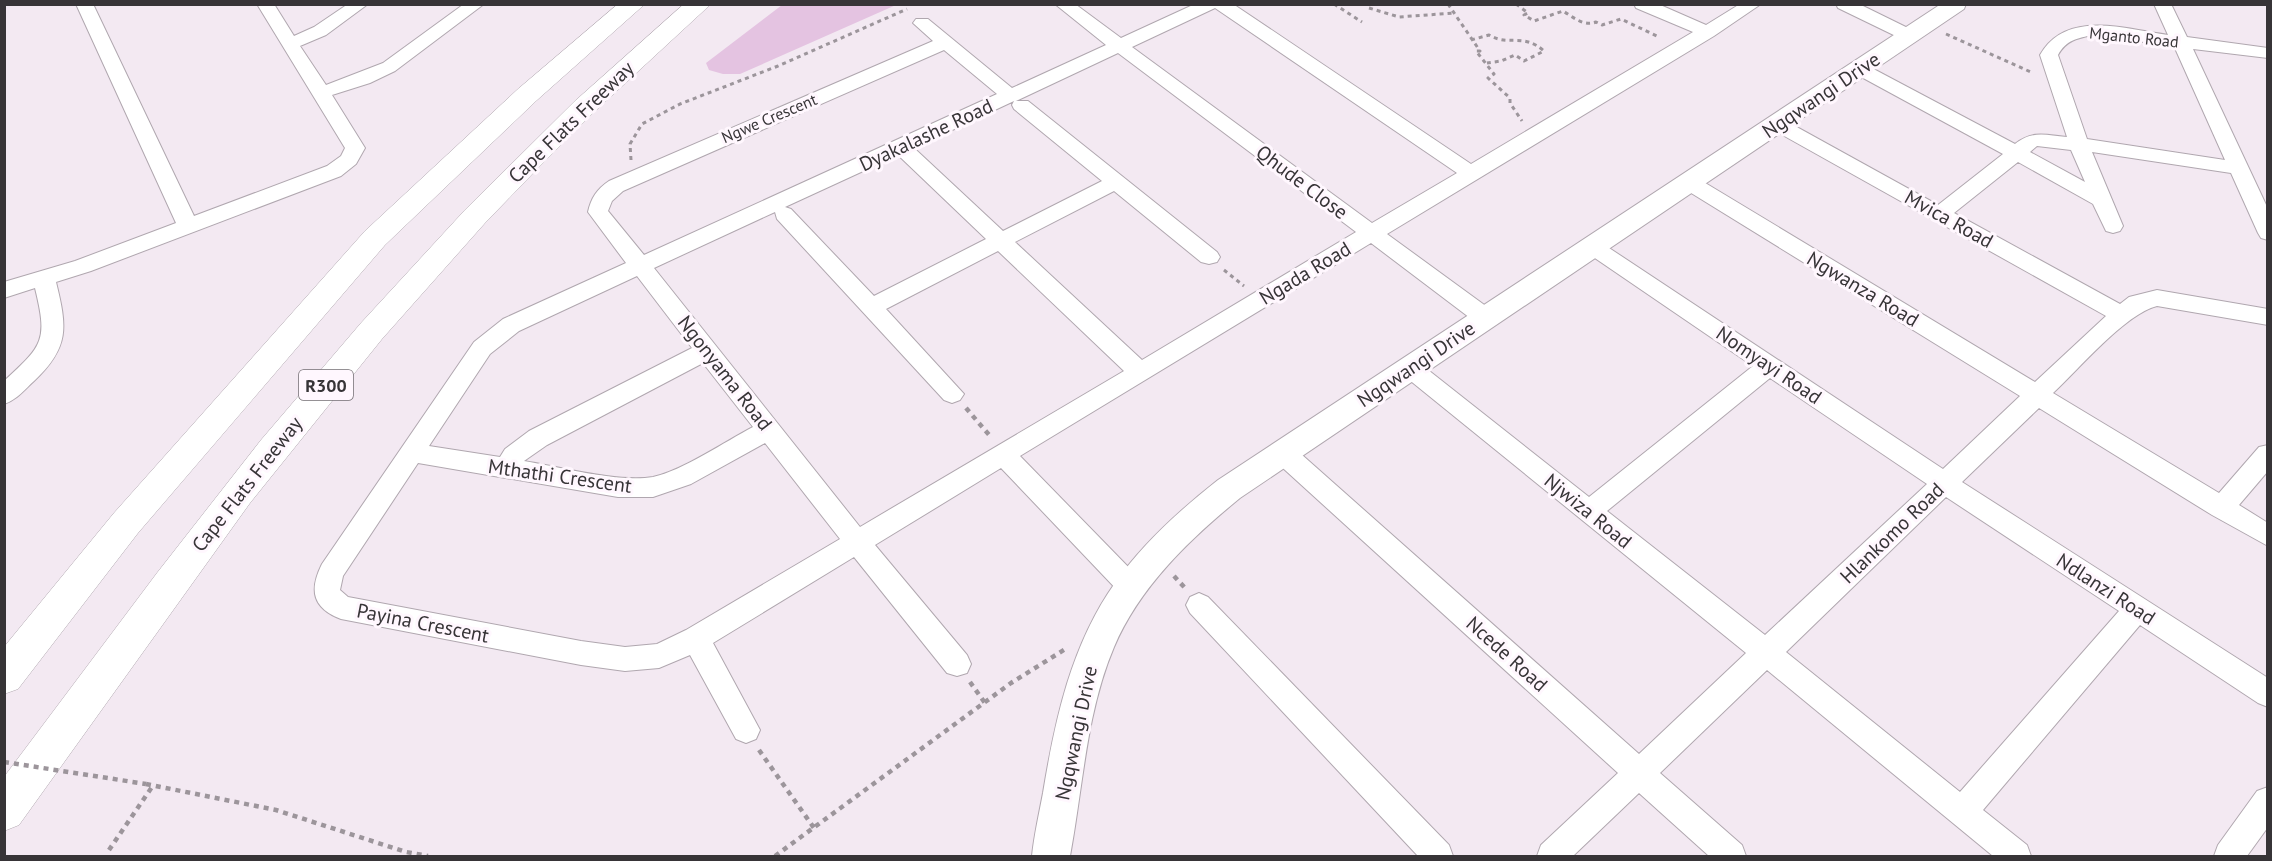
<svg xmlns="http://www.w3.org/2000/svg" width="2272" height="861" font-family="'PT Sans',sans-serif">
  <rect width="100%" height="100%" fill="#f3e9f2"/>
  <path fill="#e4c3e1" d="M782,5V4L896,5L740,74H723L709,70L706,63Z"/>
  <g fill="none" stroke-linecap="round" stroke-linejoin="round">
    <g stroke="#b0a7af" stroke-width="2">
      <path id="minor" d="M76,4H93L194,216L327,166L341,156L345,148L257,4H274L294,36L314,27L348,4H368L326,35L300,46L326,85L383,63L464,4H484L395,71L370,83L332,95L365,148L356,164L341,176L91,271L56,282C67,327 70,347 34,381C25,389 17,400 4,404V381C43,345 48,341 35,288L4,298V282L75,261L176,223Z
        M1055,4H1075L1121,38L1195,4H1233L1471,164L1693,32L1636,8L1634,4H1658L1706,25L1740,4H1761L1714,36L1387,234L1494,312L1497,318L1494,324L1486,326L1478,324L1371,243L1020,456L1139,578L1143,586L1139,594L1130,597L1121,594L1001,468L875,545L967,655L971,664L967,673L957,676L947,673L854,557L713,643L760,730L756,739L746,743L736,739L690,655L659,668L625,671L581,665L341,619C312,608 309,590 322,564L474,342L503,319L626,263L588,212C591,198 597,189 609,181L933,41L913,23L916,19H928L1012,88L1106,45ZM1215,8L1457,173L1372,223L1132,47ZM944,50L997,94L644,255L608,211L612,201L623,191ZM1118,53L1356,232L1142,360L1015,242L1114,191L1201,262L1209,264L1217,262L1220,257L1217,252L1028,101H1016ZM1014,101L1012,105L1014,109L1102,181L1003,231L914,148ZM898,155L986,239L874,296L791,209L785,207ZM775,212L777,219L944,400L952,403L960,400L964,394L886,309L998,251L1124,371L860,527L654,268ZM637,276L692,348L529,431L505,449L500,457L429,446L490,354L519,331ZM703,363L753,427C726,441 682,471 653,477C619,483 560,467 524,461L547,445ZM765,443L840,539L686,630L657,644L625,647L581,641L348,597L340,590L343,576L418,463L618,497H653L691,484Z
        M1836,4H1859L1916,32L1919,36L1916,40H1904L1838,8Z
        M2154,4H2171L2187,37L2268,48V58L2193,49L2268,209V240L2261,238L2258,233L2231,173L2092,152L2123,226L2120,231L2113,233L2106,231L2093,204L2018,162L1954,213L2120,304L2129,297L2157,290L2268,309V325L2157,306C2125,314 2079,369 2053,393L2219,493L2259,447L2268,445V471L2239,505L2268,523V546L2212,515L2039,408L1962,482L2268,678V707L2258,703L2140,625L1983,810L2027,845L2031,856H1993L1767,670L1660,773L1742,845L1746,856H1709L1639,793L1573,856H1537L1541,845L1618,773L1274,460L1271,453L1274,446L1283,443L1292,446L1639,754L1746,653L1402,374L1398,368L1402,362L1410,359L1418,362L1589,497L1753,366L1586,252L1582,247L1586,242L1593,240L1600,242L1943,469L2020,396L1683,188L1680,183L1683,178L1690,176L1697,178L2035,382L2106,316L1770,128L1767,124L1770,120H1784L1938,205L2003,154L1854,73L1851,69L1854,65H1866L2015,144C2033,130 2045,135 2067,137L2040,55C2066,9 2126,29 2168,35ZM2093,35L2174,46L2225,160L2087,139L2058,55C2066,40 2078,38 2093,35ZM2037,146L2071,150L2085,182L2030,152ZM1770,378L1927,484L1765,635L1607,511ZM1946,497L2119,611L1960,792L1786,652Z
        M1199,593L1208,597L1449,845L1453,856H1418L1190,613L1186,605L1190,597Z
        M2268,787V827L2247,856H2214L2218,845L2257,791Z"/>
    </g>
    <g stroke="#b0a7af" stroke-width="2">
      <path id="tertiary" d="M1941,4H1966L1964,9L1240,498C1190,539 1140,586 1114,647C1086,713 1083,787 1070,856H1032C1034,836 1039,814 1043,793C1055,720 1071,645 1115,583C1143,543 1180,510 1218,480Z"/>
    </g>
    <g stroke="#b0a7af" stroke-width="1">
      <path id="motorway" d="M618,4H645L536,101L385,245L138,533L18,689L4,694V647L114,513L365,231L518,89Z
        M684,4H711L593,113L539,167L485,223L382,339L250,503L19,825L4,831V777L157,573L261,440L361,323L465,210L575,101Z"/>
    </g>
    <path stroke="#9c959b" stroke-width="3" stroke-dasharray="4 4" stroke-linecap="butt" d="M1334,4L1362,22
      M1448,4L1480,51H1476L1494,74L1488,78L1510,98V103L1522,121
      M1516,4L1528,13L1524,15L1534,21L1563,11C1573,17 1584,27 1596,22L1602,25L1621,19L1659,37
      M1369,8L1399,17L1454,13
      M1946,34L2033,73
      M1471,40L1489,35C1509,47 1522,32 1544,51L1524,61L1515,55L1501,61L1487,63
      M631,160L630,144L642,124L680,104L778,66L907,9
      M1224,270L1244,286"/>
    <path stroke="#9c959b" stroke-width="4.5" stroke-dasharray="5 5" stroke-linecap="butt" d="M966,408L990,436
      M1174,576L1185,588
      M970,682L985,703
      M759,750L814,828
      M146,784L276,810L406,852L428,856
      M109,850L154,784
      M775,856L1011,683L1067,648"/>
    <use href="#minor" fill="#fff" fill-rule="evenodd"/>
    <use href="#tertiary" fill="#fff" fill-rule="evenodd"/>
    <use href="#motorway" fill="#fff" fill-rule="evenodd"/>
    <path stroke="#9c959b" stroke-width="4.5" stroke-dasharray="5 5" stroke-linecap="butt" d="M4,762L146,784"/>
  </g>
  <g text-anchor="middle" dominant-baseline="central" stroke-width="6" stroke-linejoin="round" paint-order="stroke">
    <g font-size="16" fill="#373437" stroke="#fff7fe">
      <text transform="translate(2134 37) rotate(6)">Mganto Road</text>
      <text transform="translate(769 118) rotate(-23)">Ngwe Crescent</text>
    </g>
    <rect fill="#fff7fe" stroke="#736e73" stroke-width="1.5" x="299" y="370" width="54" height="30" rx="4.5"/>
    <g font-size="18" font-weight="bold" fill="#373437">
      <text x="326" y="385">R300</text>
    </g>
    <g font-size="20" fill="#373437" stroke="#fff7fe">
      <text transform="translate(1821 95) rotate(-34)">Ngqwangi Drive</text>
      <text transform="translate(571 122) rotate(-44)">Cape Flats Freeway</text>
      <text transform="translate(926 135) rotate(-25)">Dyakalashe Road</text>
      <text transform="translate(1302 182) rotate(37)">Qhude Close</text>
      <text transform="translate(1949 219) rotate(29)">Mvica Road</text>
      <text transform="translate(1305 273) rotate(-31)">Ngada Road</text>
      <text transform="translate(1863 289) rotate(31)">Ngwanza Road</text>
      <text transform="translate(1416 364) rotate(-34)">Ngqwangi Drive</text>
      <text transform="translate(1769 365) rotate(34)">Nomyayi Road</text>
      <text transform="translate(725 373) rotate(52)">Ngonyama Road</text>
      <text transform="translate(560 476) rotate(8)">Mthathi Crescent</text>
      <text transform="translate(247 484) rotate(-52)">Cape Flats Freeway</text>
      <text transform="translate(1588 511) rotate(39)">Njwiza Road</text>
      <text transform="translate(1892 533) rotate(-44)">Hlankomo Road</text>
      <text transform="translate(2106 589) rotate(33)">Ndlanzi Road</text>
      <text transform="translate(423 623) rotate(11)">Payina Crescent</text>
      <text transform="translate(1507 654) rotate(42)">Ncede Road</text>
      <text transform="translate(1076 733) rotate(-78)">Ngqwangi Drive</text>
    </g>
  </g>
  <rect width="2272" height="861" fill="none" stroke="#373437" stroke-width="12"/>
</svg>
